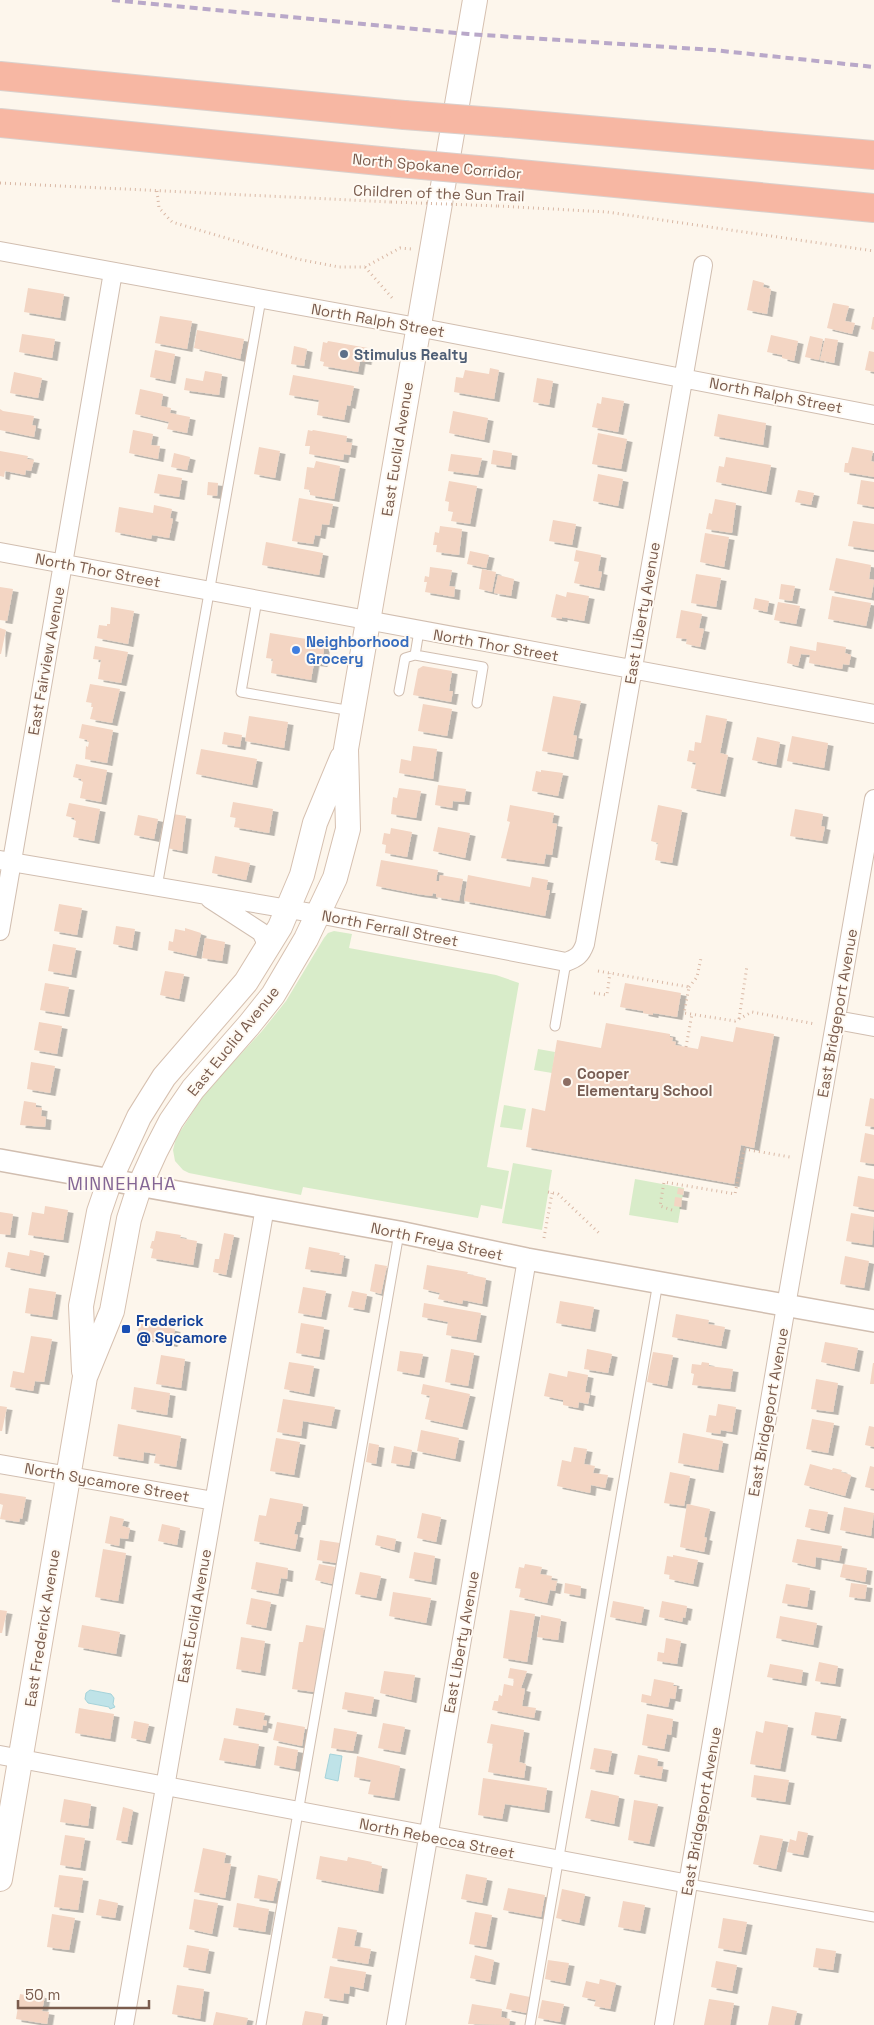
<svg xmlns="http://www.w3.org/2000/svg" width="874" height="2025" font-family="'Space Grotesk',sans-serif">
  <defs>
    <filter id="shadow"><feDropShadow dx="5.5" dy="3" stdDeviation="0" flood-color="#0004"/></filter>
  </defs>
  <rect width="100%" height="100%" fill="#fdf6ec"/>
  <path fill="#d8ecc9" d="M334,931L352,934L349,948L496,975L519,983L487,1167L509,1171L502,1209L481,1205L478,1218L303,1187L301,1195L189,1173L183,1170L175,1161L173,1150L176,1138L205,1093L262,1031L286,1001L324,938L328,933Z
    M538,1049L555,1052L552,1073L534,1070Z
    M504,1105L526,1109L522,1130L500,1127Z
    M513,1163L552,1170L542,1230L502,1223Z
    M635,1179L684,1188L678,1223L629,1215Z"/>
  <path fill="#bfe3e8" stroke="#a5d3da" d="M90,1690L111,1694L114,1698L113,1704L115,1707L110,1709L109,1707L88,1703L85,1699L86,1693Z
    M330,1754L342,1756L338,1781L325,1778Z"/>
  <path fill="#f3d5c3" filter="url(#shadow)" d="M753,280L764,283L763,287L771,289L767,314L747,310Z
    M28,288L64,294L60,318L24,312Z
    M833,303L849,306L845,321L855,323L852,334L827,328Z
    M160,316L192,321L187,349L155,343Z
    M873,317H874V330L871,329Z
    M197,330L244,339L240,359L194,348Z
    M22,334L55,339L52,358L19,352Z
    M771,335L798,341L794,361L782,358V355L767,352Z
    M810,336L823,339L819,360L805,357Z
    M825,338L838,340L834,363L820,360Z
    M328,341L368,348L366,362L360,361L358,372L323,366L324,362L320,361L323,342L327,343Z
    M294,346L307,349L304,366L291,364Z
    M155,350L175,354L170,381L150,377Z
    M869,351L874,352V372L865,370Z
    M490,368L499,370L494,399L454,392L456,377L463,378L465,370L489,374Z
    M205,371L222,374L219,395L184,390L186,378L203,381Z
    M14,372L42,378L38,398L10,393Z
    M293,375L354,386L350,406L347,405L344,420L317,415L319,400L289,395Z
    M537,378L553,381L549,405L533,402Z
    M140,389L163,394L161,406L171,408L170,413L190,417L187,433L167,429L169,422L135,414Z
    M602,397L624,401L618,432L592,427L597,403L601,404Z
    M0,409L3,411L34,416L32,425L36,426L34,437L0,430Z
    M453,411L488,418L484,440L449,433Z
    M718,414L766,423L763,445L714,436Z
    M133,430L153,434L151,445L160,446L158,459L129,453Z
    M308,430L312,431L313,430L347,436L346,442L352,443L350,455L344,454L343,460L309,454L310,446H305Z
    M598,433L627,439L621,469L592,464Z
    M259,447L280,451L275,478L254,474Z
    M852,447L873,451L871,461L874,462V477L844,472L845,463H848Z
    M493,450L512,453L510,467L491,464Z
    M0,451L28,456L27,459L34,460L31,471L26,470L25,475L5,471L4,477L0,476Z
    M174,453L190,457L187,470L171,467Z
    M451,454L482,458L478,475L448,471Z
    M726,457L771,465L766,492L716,482L719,466L724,467Z
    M316,461L340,466L334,499L310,495V490L304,489L307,467L314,468Z
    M158,474L182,478L179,497L154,493Z
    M598,474L623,479L618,506L593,501Z
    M861,480L874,482V507L857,504Z
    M449,481L477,486L470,524L451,521L453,512L448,511L449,502L445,501Z
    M208,482L218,483L217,496L207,495Z
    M798,490L814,493L811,505L795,502Z
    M299,498L333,504L329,525L322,524L320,536L315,535L313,544L292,541Z
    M715,499L736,503L732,533L706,529L709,513L712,514Z
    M154,505L172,509L170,518L173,519L169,538L152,535L151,539L115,532L119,507L153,513Z
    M553,520L576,524L572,545L549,541Z
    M853,521L874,524V550L848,546Z
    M440,526L462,529L459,555L436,552L437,545H433L435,532L439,533Z
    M705,533L729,537L724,567L700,562Z
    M266,542L323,553L319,575L262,565Z
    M576,550L601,555L598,571L602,572L599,588L574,583L579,562L574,561Z
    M470,551L489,555L486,568L467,564Z
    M836,558L871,565L869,579L874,580V582L871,598L829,590Z
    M430,567L452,570L449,586L455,587L454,597L425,592L427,582H424L425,576L429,577Z
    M482,569L496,572L492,592L479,589Z
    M696,574L721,578L716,607L691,603Z
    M498,575L514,579L511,596L494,593Z
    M781,584L795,586L792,601L779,599Z
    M0,587L13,589L7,621L0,620Z
    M567,592L589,596L584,621L562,617V619L551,617L556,594L566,597Z
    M832,596L871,603L866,626L828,619Z
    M755,598L769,601L767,612L753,609Z
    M778,602L800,606L796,624L774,620Z
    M111,607L134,611L128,644L97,638L99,625L107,626V624H110Z
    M681,610L702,614L699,628L704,629L700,647L686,644L687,639L676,638Z
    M0,628L6,630L1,654H0Z
    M270,633L325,642L322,664L314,663L311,680L271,673L273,659L266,658Z
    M817,642L846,647L845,653L851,655L849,665L843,664L842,669L809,663L810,655L801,654L798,666L787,663L790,646L816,651Z
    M95,646L128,652L121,683L98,679L101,660L93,659Z
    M423,666L452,671L449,691H453L451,702L413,695L418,669Z
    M90,684L120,689L112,723L90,719L93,707H91L92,703L86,702Z
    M553,696L581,701L573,735L577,736L573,757L542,751Z
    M423,704L452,709L447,736L418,731Z
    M706,715L727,719L720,753L728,755L720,794L691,788L696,763L687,761L689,750L694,751L695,742L701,743Z
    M249,716L288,722L284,748L245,741Z
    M82,724L113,730L107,763L85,759L86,746L88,747L89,742L87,741V740L79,738Z
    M224,732L242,735L240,747L222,744Z
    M792,736L828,743L824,768L787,761Z
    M757,737L780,742L776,765L752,760Z
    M413,746L437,749L433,779L399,773L401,759L411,761Z
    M201,749L257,759L252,785L196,774Z
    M76,764L107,770L101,802L80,798L83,782L81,781V779L73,777Z
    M541,770L563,773L558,796L532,791L536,771L541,772Z
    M438,785L466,789L464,802L453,801L452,808L435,805Z
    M399,788L421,791L416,818L391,814L393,797L397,798Z
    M233,802L273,809L269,833L234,827L236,818L230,817Z
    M69,803L100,809L94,841L73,837L76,821L74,820V818L66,816Z
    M510,805L554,813L552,823L557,824L552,855L546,854L544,864L501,858L510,822L507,821Z
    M658,805L682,810L672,863L655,860L658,843L651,841Z
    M795,809L823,814L821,826L825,827L822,841L790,836Z
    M173,814L186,816L182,851L167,848Z
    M138,815L158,819L154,839L134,835Z
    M438,827L470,833L465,858L433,851Z
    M391,828L412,832L407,857L385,853L386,845L382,844L384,833L390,834Z
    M215,856L250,863L246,880L212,873Z
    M381,860L438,870L436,881H439L440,875L463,879L459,901L436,897V894L433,893L432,896L417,894L376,886Z
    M468,875L530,887L532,877L548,880L546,890H550L545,916L464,901Z
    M59,904L82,908L77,935L54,931Z
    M116,926L135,929L132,948L113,944Z
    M185,928L201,933L196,956L168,950L169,941L173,942L175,929L185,931Z
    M205,938L225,942L222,961L202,958Z
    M53,944L76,948L71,975L48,971Z
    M165,971L184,974L179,999L160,995Z
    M45,983L69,987L64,1014L40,1010Z
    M625,983L681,993L677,1017L653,1013V1015L643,1013V1011L620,1007Z
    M39,1022L62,1026L57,1054L34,1050Z
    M606,1023L670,1034V1037L673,1038L672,1041L676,1042L675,1045L698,1049L701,1036L733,1042L736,1027L774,1034L754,1148L741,1145L734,1184L526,1147L532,1108L545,1111L557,1040L601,1048Z
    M31,1062L55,1066L50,1093L27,1089Z
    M870,1098L874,1099V1127L865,1126Z
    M24,1101L36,1103V1107L42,1108L41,1116L46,1117L45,1127L20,1125Z
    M865,1133L874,1135V1164L860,1162Z
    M858,1176L874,1179V1210L853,1206Z
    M678,1188L684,1189L683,1195L677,1194Z
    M675,1197L682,1198L681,1207L674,1206Z
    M45,1206L68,1210L63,1240L28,1235L32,1212L44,1214Z
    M0,1212L13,1214L10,1235L0,1234Z
    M851,1213L874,1217L872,1245L846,1241Z
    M156,1231L181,1235L180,1238L197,1241L193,1265L151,1258L153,1249L150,1248L152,1241H154Z
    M224,1233L234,1235L226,1275L213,1272L215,1259H219Z
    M309,1247L340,1253L339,1255L344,1256L341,1274L305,1269Z
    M30,1250L44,1253L40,1274L5,1267L8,1252L29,1256Z
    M845,1256L869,1261L864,1288L840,1284Z
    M375,1264L387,1266L381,1294L370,1291Z
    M427,1265L468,1272L467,1274L486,1278L482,1304L463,1300L462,1304L438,1299L440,1293L423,1289Z
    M303,1287L326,1291L321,1317L298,1313Z
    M29,1288L56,1292L52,1317L25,1313Z
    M352,1291L367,1294L364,1310L348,1307Z
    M560,1301L594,1307L590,1329L556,1323Z
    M424,1303L481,1313L476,1340L446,1335L448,1322L422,1317Z
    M676,1314L709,1320L708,1324L725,1327L721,1346L672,1337Z
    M140,1321L175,1329L172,1344L137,1337Z
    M301,1323L324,1327L319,1357L296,1353Z
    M31,1336L52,1339L44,1382L35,1381L33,1391L10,1387L13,1371L24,1373Z
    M825,1342L858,1348L854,1369L821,1362Z
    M451,1349L474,1353L468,1386L445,1382Z
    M587,1349L612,1354L608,1373L584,1369Z
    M400,1351L423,1354L419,1375L397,1371Z
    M653,1352L673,1355L667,1386L647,1382Z
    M161,1355L185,1359L181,1388L156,1384Z
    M289,1362L314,1366L309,1394L284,1389Z
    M702,1362L709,1363V1366L733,1369L730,1389L692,1385L694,1374L691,1373L692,1364L701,1365Z
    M873,1363H874V1384H870Z
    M568,1371L588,1375L585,1392L590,1393L588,1404L579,1402L578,1408L563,1405V1400L544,1396L549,1373L567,1377Z
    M816,1379L838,1383L833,1412L811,1409Z
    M423,1384L470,1394L462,1427L425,1419L430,1396L421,1394Z
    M134,1387L170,1393L167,1415L131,1409Z
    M283,1399L335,1407L331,1426L303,1421L301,1436L277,1432Z
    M718,1404L736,1407L732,1432L721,1430L720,1434L706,1432L709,1415L716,1416Z
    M0,1406L7,1407L2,1431H0Z
    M812,1419L834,1423L828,1453L806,1449Z
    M118,1424L181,1436L176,1467L154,1463L156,1454L144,1452L143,1461L113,1456Z
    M869,1426L874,1427V1447L865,1445Z
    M421,1430L459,1438L455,1459L417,1451Z
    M683,1433L723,1441L718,1470L678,1463Z
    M276,1438L300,1442L294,1475L270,1471Z
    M369,1443L379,1445L376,1464L366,1462Z
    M394,1446L412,1450L409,1466L391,1463Z
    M574,1447L587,1449L584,1464L595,1466L593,1473L608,1475L605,1488L591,1485L590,1493L557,1486L562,1460L571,1462Z
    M810,1464L832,1470L833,1468L842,1470L841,1472L851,1475L845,1496L804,1485Z
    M870,1466L874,1467V1489L865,1487Z
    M670,1472L690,1476L684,1506L664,1503Z
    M0,1493L26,1497L22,1519L20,1518L19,1522L0,1519L3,1505L0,1504Z
    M270,1498L303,1504L300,1522H297L294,1534L298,1535L295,1549L254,1541L259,1515L266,1516Z
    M687,1504L710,1509L704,1537L707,1538L704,1552L680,1547Z
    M844,1507L874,1513L871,1536L840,1530Z
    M809,1509L828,1512L824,1531L805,1527Z
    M422,1513L441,1517L436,1542L417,1538Z
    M110,1516L124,1519L122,1526L130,1528L128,1539L120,1538L119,1546L105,1543Z
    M162,1524L180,1528L177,1545L158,1541Z
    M377,1535L396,1539L394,1550L375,1545Z
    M797,1539L842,1546L839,1561L816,1557L815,1567L792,1562Z
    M320,1540L340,1543L336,1563L317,1560Z
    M103,1549L126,1553L118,1601L95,1597Z
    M414,1552L435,1556L431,1582L409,1578Z
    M673,1555L698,1560L693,1584L669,1579L670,1575L664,1574L667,1556L673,1557Z
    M256,1562L288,1568L287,1579L281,1578L278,1594L251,1589Z
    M319,1564L335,1567L332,1584L315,1580Z
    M525,1564L542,1567L540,1574L552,1576L551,1580L557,1581L555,1591L550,1590L547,1603L519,1597L521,1589L515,1588L519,1567L524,1568Z
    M843,1564L867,1568L865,1582L840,1577Z
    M360,1572L381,1576L376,1598L355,1594Z
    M565,1583L581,1586L580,1596L564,1593Z
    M851,1583L867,1585L865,1599L849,1597Z
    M786,1584L810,1588L807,1607L782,1603Z
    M393,1592L431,1598L426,1623L389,1616Z
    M251,1598L271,1602L266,1628L246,1624Z
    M613,1601L644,1607L641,1623L610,1617Z
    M662,1601L687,1606L685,1618L683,1617L682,1622L659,1617Z
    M0,1610L7,1611L2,1633H0Z
    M510,1610L535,1614L527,1662L503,1658Z
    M541,1615L561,1619L558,1640L537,1637Z
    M780,1616L817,1623L813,1645L776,1638Z
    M82,1625L120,1632L116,1654L78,1647Z
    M306,1625L324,1628L314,1692L292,1689L299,1642H303Z
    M241,1637L265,1641L260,1673L236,1669Z
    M666,1638L681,1641L677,1664L657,1661L658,1652L664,1653Z
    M819,1662L838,1666L835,1684L815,1681Z
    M770,1664L803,1670L801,1683L767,1677Z
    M510,1668L527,1671L521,1688L525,1689L522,1706L536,1708L534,1718L492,1710L494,1701H498L499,1695L502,1696L504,1684L513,1686L514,1679L508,1678Z
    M384,1671L415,1675L411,1700L380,1693Z
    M654,1679L674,1683L673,1686H677L675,1699L670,1698L668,1707L641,1702L642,1694L651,1696Z
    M345,1692L374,1697L371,1714L342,1709Z
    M79,1708L114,1714L110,1739L75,1733Z
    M236,1708L265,1713L263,1720L267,1721L266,1726L263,1725L262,1730L233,1725Z
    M815,1712L841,1716L836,1739L811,1735Z
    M647,1714L673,1719L671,1735L667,1734L664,1749L642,1745Z
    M134,1721L149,1724L145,1741L131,1738Z
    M765,1721L788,1725L780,1769L750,1764L756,1731L763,1733Z
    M277,1722L305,1727L302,1746L273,1740Z
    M383,1723L405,1727L400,1752L378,1748Z
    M491,1724L524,1730L519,1762L526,1764L524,1778L488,1772L493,1744L487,1743Z
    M334,1728L357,1732L353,1751L331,1748Z
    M224,1738L259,1744L255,1766L219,1760Z
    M277,1746L298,1750L295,1769L274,1765Z
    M594,1748L612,1751L608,1772L590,1769Z
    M638,1755L658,1759L657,1766L663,1767L661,1779L634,1774Z
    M357,1756L400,1766L394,1798L368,1794L371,1780L354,1777Z
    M754,1775L789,1780L785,1802L751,1797Z
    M483,1778L547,1788L544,1810L505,1804L502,1819L478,1815Z
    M591,1790L619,1796L614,1824L585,1818Z
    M64,1799L91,1804L88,1826L60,1822Z
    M634,1800L658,1804L649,1844L628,1840Z
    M123,1807L133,1810L127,1842L116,1840Z
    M798,1831L808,1833L803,1855L787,1852L790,1839L796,1841Z
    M65,1835L85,1838L80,1868L60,1865Z
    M760,1835L783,1839L776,1869L753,1864Z
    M203,1848L226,1853L224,1863L231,1864L225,1898L194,1892Z
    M320,1856L347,1861L348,1857L372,1862L371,1864L382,1866L378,1891L316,1879Z
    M466,1874L487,1878L482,1903L461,1899Z
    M59,1875L83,1878L78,1910L54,1907Z
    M258,1875L278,1879L273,1901L254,1898Z
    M508,1888L545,1895L541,1917L503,1910Z
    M562,1889L585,1894L579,1923L556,1918Z
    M99,1899L118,1903L115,1918L96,1915Z
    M194,1899L218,1903L212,1934L189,1929Z
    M623,1901L645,1905L640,1931L618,1927Z
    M237,1903L269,1909L265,1932L233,1927Z
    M475,1912L492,1915L486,1947L469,1944Z
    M52,1914L75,1918L69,1950L47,1947Z
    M723,1918L747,1922L741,1952L718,1948Z
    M338,1927L357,1930L354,1946L371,1949L368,1964L332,1958Z
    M187,1945L209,1949L205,1971L183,1967Z
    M816,1948L836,1951L833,1970L813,1967Z
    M475,1955L494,1960L490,1982L470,1978Z
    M548,1960L569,1963L565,1983L545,1979Z
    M716,1961L737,1965L732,1991L711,1987Z
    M330,1966L366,1972L363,1989L350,1986L349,1994L344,1993L343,2001L324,1998Z
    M600,1979L616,1983L610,2009L594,2006L596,2000L582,1997L586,1981L599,1984Z
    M177,1985L204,1989L200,2019L172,2014Z
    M25,1992L45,1996L42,2011L49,2012L47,2024L16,2019L20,1994L25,1995Z
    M510,1993L530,1997L526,2013L506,2009Z
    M709,1999L734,2003L730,2025H704Z
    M542,2000L564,2004L560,2022L538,2018Z
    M472,2004L502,2009L501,2017L510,2019L509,2025L468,2024Z
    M772,2006L797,2011L794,2025H768Z
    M305,2011L323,2014L321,2025H302Z
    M216,2012L248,2018L246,2025H213Z"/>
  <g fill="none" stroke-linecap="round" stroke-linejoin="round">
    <g stroke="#d1beb0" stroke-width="11">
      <path id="service" d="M257,600L241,692L352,711
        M415,655L419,631
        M399,691L405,658L415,655L483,667L477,703
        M157,887L261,299
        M555,1026L566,962
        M689,1884L874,1917
        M261,2025L399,1233
        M530,2025L658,1282"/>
    </g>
    <g stroke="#d1beb0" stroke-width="20">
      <path id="minor" d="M0,251L417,327L874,415
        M0,552L874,714
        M0,860L318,914L566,962C577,958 581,955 585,944L703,265
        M210,899L261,932L265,940V952
        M0,931L113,272
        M836,1020L874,1027
        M0,1464L214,1501
        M0,1755L689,1884
        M124,2025L265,1207
        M396,2025L527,1259
        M664,2025L786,1306L874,799"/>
    </g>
    <g stroke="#d1beb0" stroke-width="24">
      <path id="tertiary" d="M0,1160L399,1232L527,1259L874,1321"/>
    </g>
    <g stroke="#d6c0b0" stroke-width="26">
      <path id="secondary" d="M84,1371L81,1306L99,1212L110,1180L139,1117L164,1077L246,982L280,927L302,875L315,823L342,758
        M0,1879L85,1377L112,1311L129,1219L140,1185L155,1152L171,1121L193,1089L249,1025L273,995L306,939L335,878L348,829L346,749L475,0"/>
    </g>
    <g stroke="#dad1cd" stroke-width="30">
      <path id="motorway" d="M0,76L404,115
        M0,123L400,163
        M508,123L874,155
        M500,172L874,208"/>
    </g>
    <path stroke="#d9b8a5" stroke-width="3" stroke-dasharray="1 4" stroke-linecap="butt" d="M0,183L391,202
      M157,191L159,208L172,222L297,259L339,267H365L400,248L412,249
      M498,206L607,212L874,251
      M365,267L393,299
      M598,971L689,987L684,1013L735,1021L752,1012L815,1024
      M689,987L697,977L701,958
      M594,993L607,995L610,973
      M739,1019L747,966
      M686,1047L692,1014
      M548,1192L558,1194L600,1234
      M672,1210L660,1206L664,1182L735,1194L744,1149L790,1157
      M544,1238L552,1193"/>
    <use href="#service" stroke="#fff" stroke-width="9"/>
    <use href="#minor" stroke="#fff" stroke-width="18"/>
    <use href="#tertiary" stroke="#fff" stroke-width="21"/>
    <use href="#secondary" stroke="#fff" stroke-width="24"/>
    <use href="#motorway" stroke="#f7b7a3" stroke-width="28"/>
    <path stroke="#b9a8c9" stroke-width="4" stroke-dasharray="8 5" stroke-linecap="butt" d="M112,0L468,34L713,50L874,67"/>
    <g stroke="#dad1cd" stroke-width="30" stroke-linecap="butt">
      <path id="motorway-bridge" d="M404,115L508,123
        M400,163L500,172"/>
    </g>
    <path stroke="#d9b8a5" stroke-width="3" stroke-dasharray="1 4" stroke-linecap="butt" d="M391,202L498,206"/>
    <use href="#motorway-bridge" stroke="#f7b7a3" stroke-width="28"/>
  </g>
  <circle fill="#5c6f8a" stroke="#fffaf3" stroke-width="2" cx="344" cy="354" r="5"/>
  <circle fill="#3f7fe0" stroke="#fffaf3" stroke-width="2" cx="296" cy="650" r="5"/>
  <circle fill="#8d6e63" stroke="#fffaf3" stroke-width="2" cx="567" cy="1082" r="5"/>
  <rect fill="#1a4fb4" stroke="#fffaf3" stroke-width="2" x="121" y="1324" width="10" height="10" rx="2.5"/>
  <g text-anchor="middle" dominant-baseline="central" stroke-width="4" stroke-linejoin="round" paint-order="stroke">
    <g font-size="15" fill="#7a5c4d" stroke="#fffaf3">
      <text transform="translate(437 166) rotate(5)">North Spokane Corridor</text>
      <text transform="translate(439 193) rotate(2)">Children of the Sun Trail</text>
      <text transform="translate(378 320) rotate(10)">North Ralph Street</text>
      <text transform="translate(776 395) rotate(11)">North Ralph Street</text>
      <text transform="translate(397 449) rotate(-81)">East Euclid Avenue</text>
      <text transform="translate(98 570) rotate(11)">North Thor Street</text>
      <text transform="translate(642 613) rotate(-80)">East Liberty Avenue</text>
      <text transform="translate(496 645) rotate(10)">North Thor Street</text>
      <text transform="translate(46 661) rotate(-80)">East Fairview Avenue</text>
      <text transform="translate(390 928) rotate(11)">North Ferrall Street</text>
      <text transform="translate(837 1013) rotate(-80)">East Bridgeport Avenue</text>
      <text transform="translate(233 1041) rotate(-51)">East Euclid Avenue</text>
      <text transform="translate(437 1241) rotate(12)">North Freya Street</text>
      <text transform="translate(768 1412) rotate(-80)">East Bridgeport Avenue</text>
      <text transform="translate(107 1482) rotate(10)">North Sycamore Street</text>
      <text transform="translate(194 1616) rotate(-80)">East Euclid Avenue</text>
      <text transform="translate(42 1628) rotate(-81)">East Frederick Avenue</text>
      <text transform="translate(461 1642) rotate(-80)">East Liberty Avenue</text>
      <text transform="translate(701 1811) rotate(-80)">East Bridgeport Avenue</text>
      <text transform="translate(437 1838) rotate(11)">North Rebecca Street</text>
    </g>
    <g font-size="15" font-weight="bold" fill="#4e5e75" stroke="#fffaf3" text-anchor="start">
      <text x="354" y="354">Stimulus Realty</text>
    </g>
    <g font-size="15" font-weight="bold" fill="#366cbe" stroke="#fffaf3" text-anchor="start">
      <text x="306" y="641">Neighborhood<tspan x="306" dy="17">Grocery</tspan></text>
    </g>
    <g font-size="15" font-weight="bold" fill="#785e54" stroke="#fffaf3" text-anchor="start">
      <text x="577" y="1073">Cooper<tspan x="577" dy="17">Elementary School</tspan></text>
    </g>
    <g font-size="15" font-weight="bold" fill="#164399" stroke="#fffaf3" text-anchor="start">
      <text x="136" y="1320">Frederick<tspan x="136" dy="17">@ Sycamore</tspan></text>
    </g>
    <g font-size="18" letter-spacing="1" fill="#846695" stroke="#fffaf3">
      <text x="122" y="1183">MINNEHAHA</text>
    </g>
  </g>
  <path d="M18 2000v8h131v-8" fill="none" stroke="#7a5c4d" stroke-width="2.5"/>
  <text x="25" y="2000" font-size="15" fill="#7a5c4d" stroke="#fffaf3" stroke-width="4" paint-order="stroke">50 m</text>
</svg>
